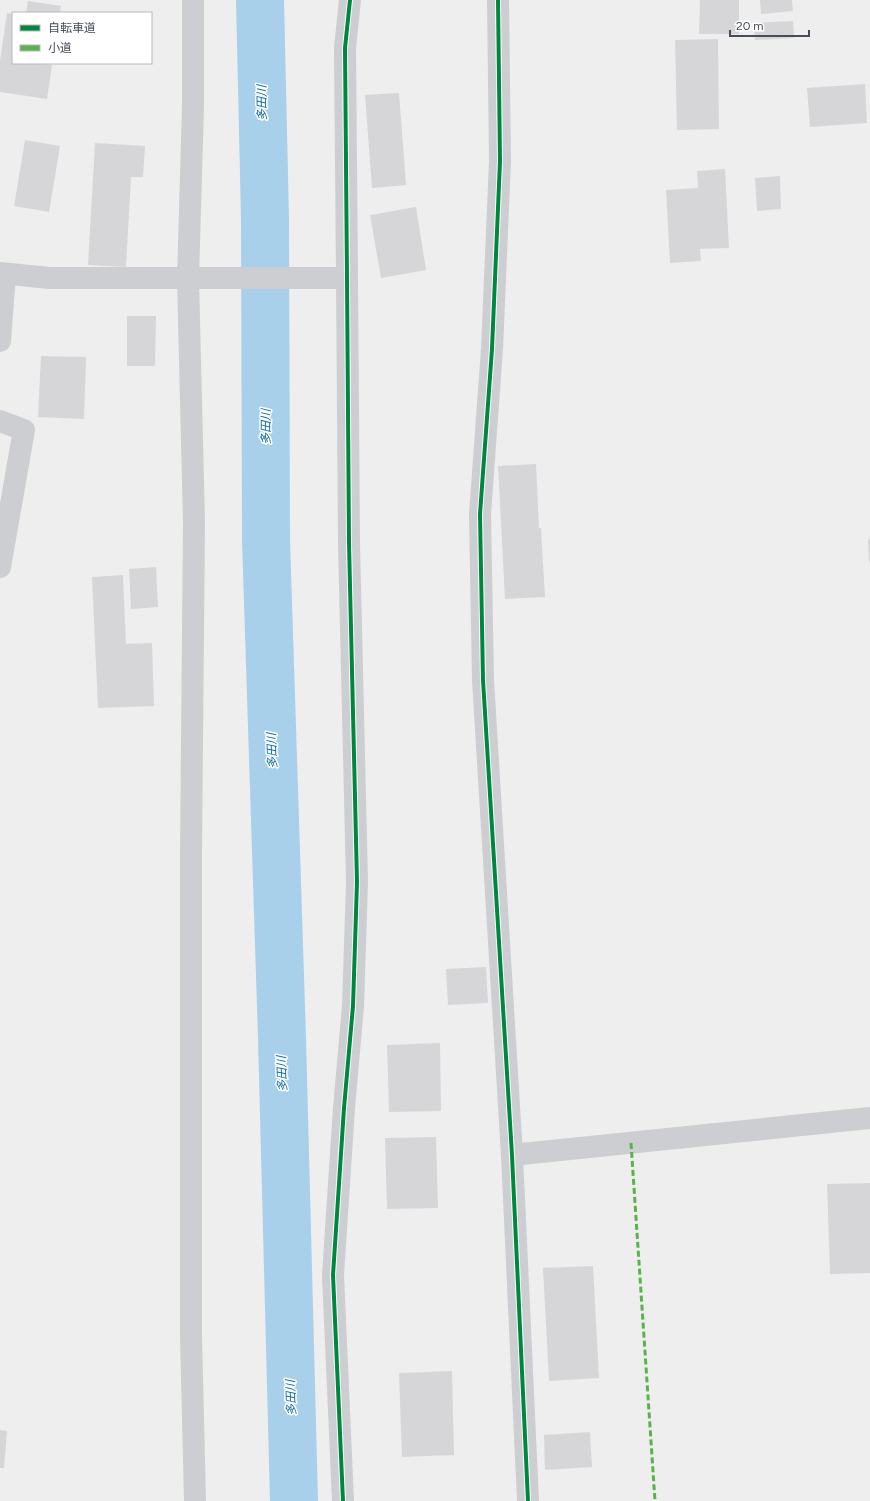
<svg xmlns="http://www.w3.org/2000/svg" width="870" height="1501" font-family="Figtree,'Noto Sans JP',sans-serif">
  <rect width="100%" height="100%" fill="#efeeee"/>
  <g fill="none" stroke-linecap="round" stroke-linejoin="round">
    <path stroke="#a8d0eb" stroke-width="48" d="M260,0L265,218L266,540L282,1038L294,1501"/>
  </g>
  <path fill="#d6d6d9" d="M700,0H739V34H699Z
    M760,0H792L793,11L761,14Z
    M28,1L61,6L60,13H26Z
    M7,13L13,14V63H36L52,65L47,99L0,92V61Z
    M793,21L794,38L755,40L754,23Z
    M718,39L719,129L677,130L675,40Z
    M865,84L867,123L810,127L807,88Z
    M399,93L406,185L372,188L365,95Z
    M25,140L60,146L49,212L14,206Z
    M95,143L145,146L143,177H131L126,267L88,265Z
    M725,169L729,248L700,249L701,261L670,263L666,190L698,188L697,171Z
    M780,176L781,209L757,211L755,178Z
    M416,207L426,270L381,278L370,215Z
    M127,316H156L155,366H127Z
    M41,356L86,357L84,419L38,417Z
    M536,464L539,528H541L545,597L505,599L498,466Z
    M868,539H870V562H869Z
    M156,567L158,607L131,609L129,569Z
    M123,575L126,644L152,643L154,706L98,708L92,577Z
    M486,967L488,1003L448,1005L446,969Z
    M440,1043L441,1111L389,1112L387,1045Z
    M436,1137L438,1208L387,1209L385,1138Z
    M870,1183V1273L830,1274L827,1184Z
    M593,1266L599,1378L549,1381L543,1268Z
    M452,1371L454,1455L402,1457L399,1373Z
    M0,1430L7,1431L4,1468H0Z
    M590,1432L592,1467L545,1470L544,1435Z"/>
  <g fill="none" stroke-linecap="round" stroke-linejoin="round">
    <path stroke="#ccced1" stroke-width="22" d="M193,0V106L188,279L194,522L191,853V1336L195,1501
      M498,0L500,161L492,349L480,514L483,680L512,1155L528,1501
      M0,273L49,278H347
      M0,341L5,274
      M0,421L24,430L0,567
      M512,1155L870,1118
      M343,1501L333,1275L344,1108L353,1006L357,882L349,543L347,278L345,48L350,0"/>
    <path stroke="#57b448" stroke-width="3" stroke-dasharray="6 3" stroke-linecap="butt" d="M631,1143L655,1501"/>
    <g stroke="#fff" stroke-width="6">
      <path id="cycleway" d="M498,0L500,161L492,349L480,514L483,680L512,1155L528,1501
        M343,1501L333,1275L344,1108L353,1006L357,882L349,543L347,278L345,48L350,0"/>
    </g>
    <use href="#cycleway" stroke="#00873e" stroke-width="4"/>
  </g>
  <g text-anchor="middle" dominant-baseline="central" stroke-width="3" stroke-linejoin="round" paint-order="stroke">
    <g font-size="12" font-style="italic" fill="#0e69a4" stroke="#fff">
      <text transform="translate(262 103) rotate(-91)">多田川</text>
      <text transform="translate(266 427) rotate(-90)">多田川</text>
      <text transform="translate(272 751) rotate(-92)">多田川</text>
      <text transform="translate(282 1074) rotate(-92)">多田川</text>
      <text transform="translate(291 1398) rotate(-92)">多田川</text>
    </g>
  </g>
  <rect x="12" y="12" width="140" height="52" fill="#ffffff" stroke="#b5b7bd"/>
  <rect x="20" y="25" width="20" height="6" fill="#00873e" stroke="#b5b7bd"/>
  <text x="48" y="32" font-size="12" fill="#464c5a">自転車道</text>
  <rect x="20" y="45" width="20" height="6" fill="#57b448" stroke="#b5b7bd"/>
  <text x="48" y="52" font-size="12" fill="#464c5a">小道</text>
  <path d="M730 30v6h79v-6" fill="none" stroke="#464c5a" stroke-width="2"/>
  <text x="736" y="30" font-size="12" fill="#464c5a" stroke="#ffffff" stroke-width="3" paint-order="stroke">20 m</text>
</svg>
